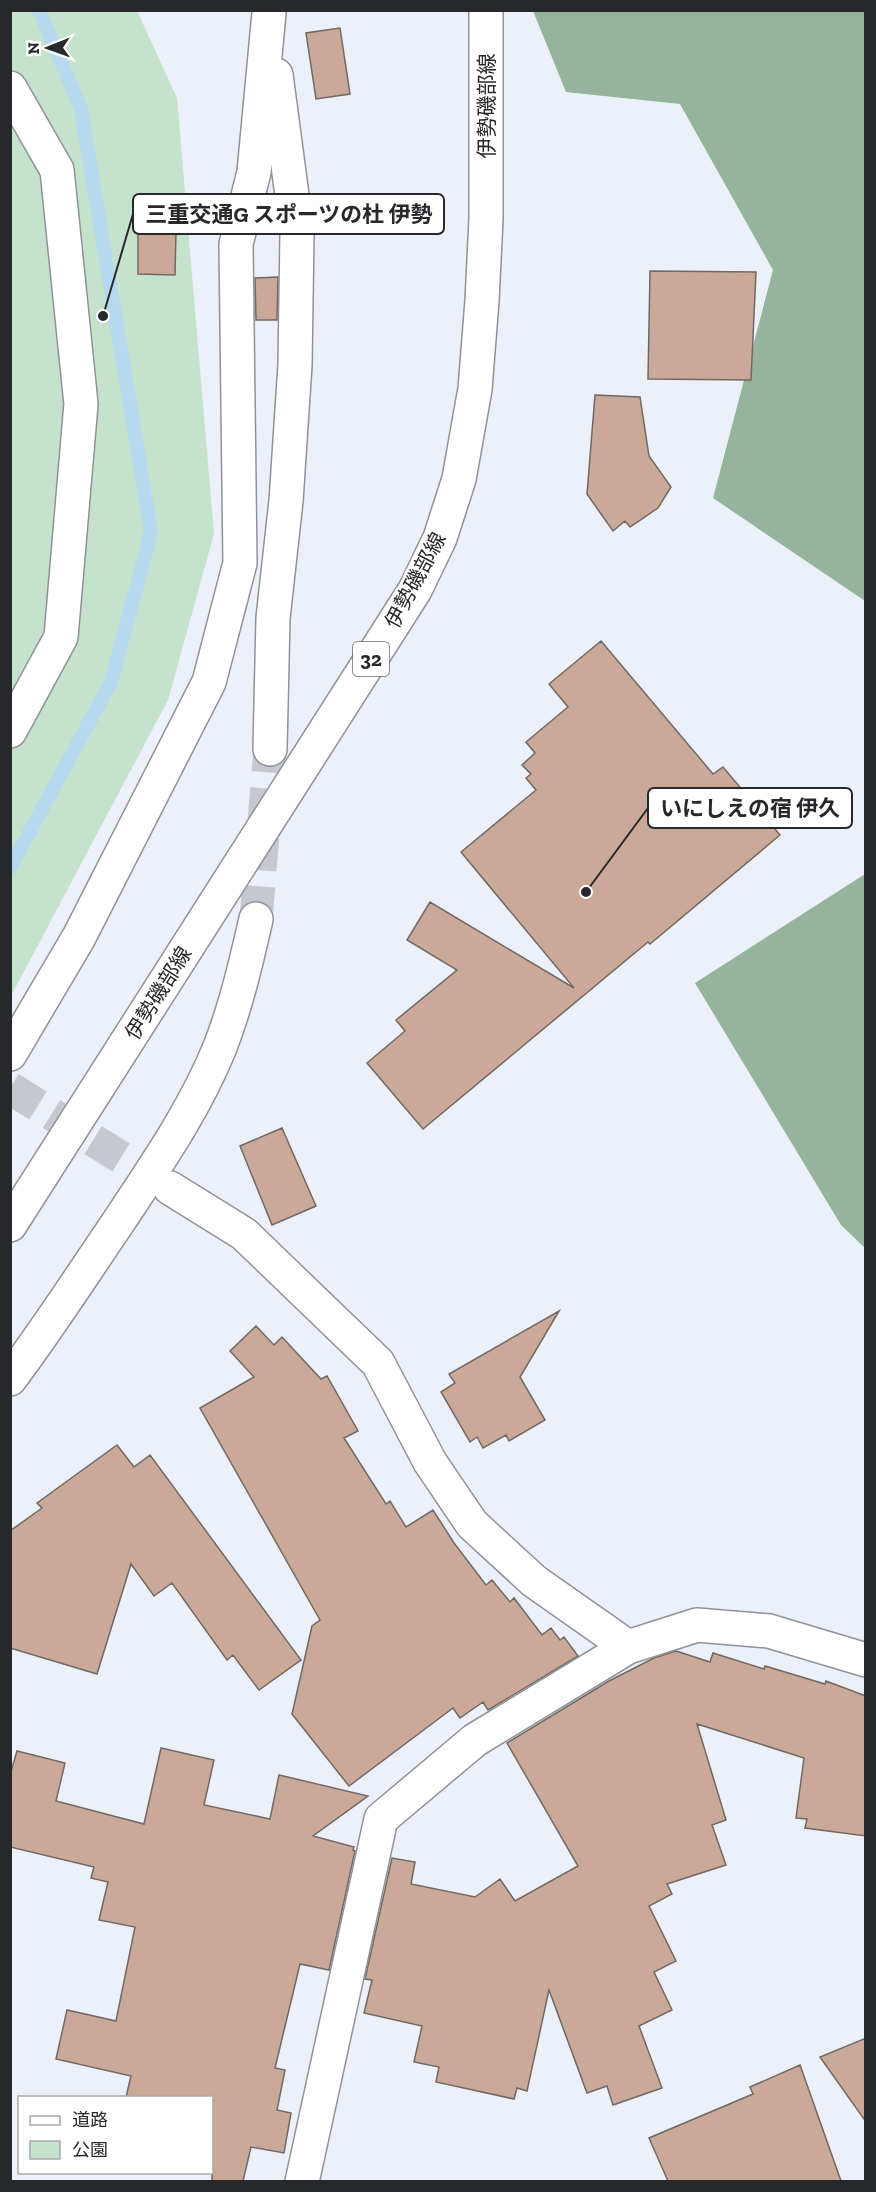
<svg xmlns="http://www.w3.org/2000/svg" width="876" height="2192" font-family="'Zilla Slab','Noto Sans JP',serif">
  <rect width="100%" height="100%" fill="#ecf0f8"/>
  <path fill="#c5e2cc" d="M11,11H137L177,98L214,534L168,700L11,996Z"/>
  <path fill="#96b39d" d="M533,11H865V601L713,498L773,270L680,104L566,92Z
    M865,874V1248L841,1225L695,983Z"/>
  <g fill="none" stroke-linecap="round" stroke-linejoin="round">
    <path stroke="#b8d8ee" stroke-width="14" d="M10,868L111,682L151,533L81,109L39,10"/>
  </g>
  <path fill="#caa998" stroke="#706865" stroke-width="1.5" d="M340,28L350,94L316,99L306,33Z
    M138,230L176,231L175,275L138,274Z
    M650,271L756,272L751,380L648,379Z
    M278,277L277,320H256L255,278Z
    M595,395L640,397L649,456L671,487L658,508L630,527L625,521L613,531L587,494Z
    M601,641L713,774L723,767L780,835L650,944L648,942L423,1129L367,1063L405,1031L396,1020L457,970L407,940L430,902L574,988L461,852L536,790L526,778L531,774L522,765L535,753L526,742L568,707L549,684Z
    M282,1128L316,1206L272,1225L240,1146Z
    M559,1311L520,1377L545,1420L509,1441L506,1435L483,1448L477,1437L470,1442L441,1392L455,1383L449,1374Z
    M256,1326L274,1345L282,1337L321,1379L327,1376L358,1431L344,1438L386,1504L390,1501L406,1527L433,1510L454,1543L486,1585L492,1580L510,1602L514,1598L542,1635L551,1628L560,1640L564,1637L578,1656L488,1710L483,1702L460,1718L453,1708L349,1786L292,1714L312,1626L320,1620L200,1408L254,1377L230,1351Z
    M117,1445L134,1467L150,1455L301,1660L259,1690L233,1655L227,1660L172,1583L154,1596L131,1564L97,1674L10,1648V1531L42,1508L37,1503Z
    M676,1651L710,1662L713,1653L764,1669L765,1666L825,1684L826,1681L866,1696V1836L805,1828L807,1819L796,1818L804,1758L697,1724L726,1820L712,1825L726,1865L667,1884L672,1894L649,1906L676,1961L654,1972L672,2010L639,2026L662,2088L613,2105L607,2086L587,2093L549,1990L527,2091L517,2088L514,2099L436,2082L439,2067L414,2062L422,2026L364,2013L372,1980L365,1979L392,1858L415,1862L411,1884L475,1897L500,1879L515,1901L578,1866L507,1743L609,1681L654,1658Z
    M161,1748L214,1760L204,1805L270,1819L279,1775L368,1796L313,1836L354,1847L353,1850L355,1851L329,1970L300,1964L275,2068L285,2070L277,2110L291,2113L284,2153L251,2147L243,2181H212V2097H126L131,2076L56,2059L67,2010L116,2021L135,1927L99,1920L108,1882L91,1878L94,1867L10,1847V1775L17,1751L65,1763L56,1801L144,1824Z
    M866,2038V2122L820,2057Z
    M800,2065L841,2181H668L649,2138L753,2094L750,2087Z"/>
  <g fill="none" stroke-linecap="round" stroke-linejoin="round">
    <path stroke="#c5c8cf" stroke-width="33" stroke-dasharray="33 16" stroke-linecap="butt" d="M10,1088L170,1188"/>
    <path stroke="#c5c8cf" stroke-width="33" stroke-dasharray="33 16" stroke-linecap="butt" d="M256,919L270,749"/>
    <g stroke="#90929a" stroke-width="36">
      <path id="street" d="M10,88L57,170L81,404L61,637L10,731
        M170,1188L244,1234L378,1363L430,1462L472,1524L534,1581L628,1647
        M302,2182L381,1819L475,1740L628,1647L697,1625L769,1631L866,1660"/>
    </g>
    <g stroke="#90929a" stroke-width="36">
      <path id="secondary" d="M270,749L273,618L286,501L295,365L297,233L276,75
        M10,1054L79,937L209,682L240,563L236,244L254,172L269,13
        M10,1379C48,1328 83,1274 119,1221C156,1165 195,1109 220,1047C236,1006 246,963 256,919"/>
    </g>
    <g stroke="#90929a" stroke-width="36">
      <path id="primary" d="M10,1225L415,590L440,538L459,479L475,389L482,301L486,219V10"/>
    </g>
    <use href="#street" stroke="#fff" stroke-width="33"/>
    <use href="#secondary" stroke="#fff" stroke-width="33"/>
    <use href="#primary" stroke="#fff" stroke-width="33"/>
  </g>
  <g text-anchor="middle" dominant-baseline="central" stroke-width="5" stroke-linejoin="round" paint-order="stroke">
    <rect fill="#fff" stroke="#68686b" stroke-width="1.5" x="353" y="642" width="36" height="34" rx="4.5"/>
    <g font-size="20" font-weight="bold" fill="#27282b">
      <text x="371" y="659">32</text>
    </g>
    <g font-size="21" fill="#27282b" stroke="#fff">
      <text transform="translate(486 106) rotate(-90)">伊勢磯部線</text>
      <text transform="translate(415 580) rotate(-62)">伊勢磯部線</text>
      <text transform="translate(158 993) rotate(-58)">伊勢磯部線</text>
    </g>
  </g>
  <path fill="none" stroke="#27282b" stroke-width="2" d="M103 316L133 214M586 892L648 808"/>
  <g fill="#27282b" stroke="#fff" stroke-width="2">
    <circle cx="103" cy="316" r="6"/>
    <circle cx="586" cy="892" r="6"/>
  </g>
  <g fill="#fff" stroke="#27282b" stroke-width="2">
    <rect x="133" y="194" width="311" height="40" rx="6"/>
    <rect x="648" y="788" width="204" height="40" rx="6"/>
  </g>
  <g font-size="22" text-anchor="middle" font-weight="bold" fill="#27282b">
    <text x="289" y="222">三重交通G スポーツの杜 伊勢</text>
    <text x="750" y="816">いにしえの宿 伊久</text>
  </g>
  <rect width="876" height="2192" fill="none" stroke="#27282b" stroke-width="24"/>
  <rect x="18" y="2096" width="195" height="78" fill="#ffffff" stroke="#a9a9aa" stroke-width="1.5"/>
  <rect x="30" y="2116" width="30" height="9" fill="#ffffff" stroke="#a9a9aa" stroke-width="1.5"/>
  <text x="72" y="2126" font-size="18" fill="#27282b">道路</text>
  <rect x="30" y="2141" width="30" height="18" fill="#c5e2cc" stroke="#a9a9aa" stroke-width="1.5"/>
  <text x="72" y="2156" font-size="18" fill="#27282b">公園</text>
  <g transform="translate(48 48) rotate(269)" stroke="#ffffff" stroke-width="4.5" paint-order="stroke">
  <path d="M0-4.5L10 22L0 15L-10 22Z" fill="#27282b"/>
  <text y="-9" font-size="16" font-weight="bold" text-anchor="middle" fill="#27282b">N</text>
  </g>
</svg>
